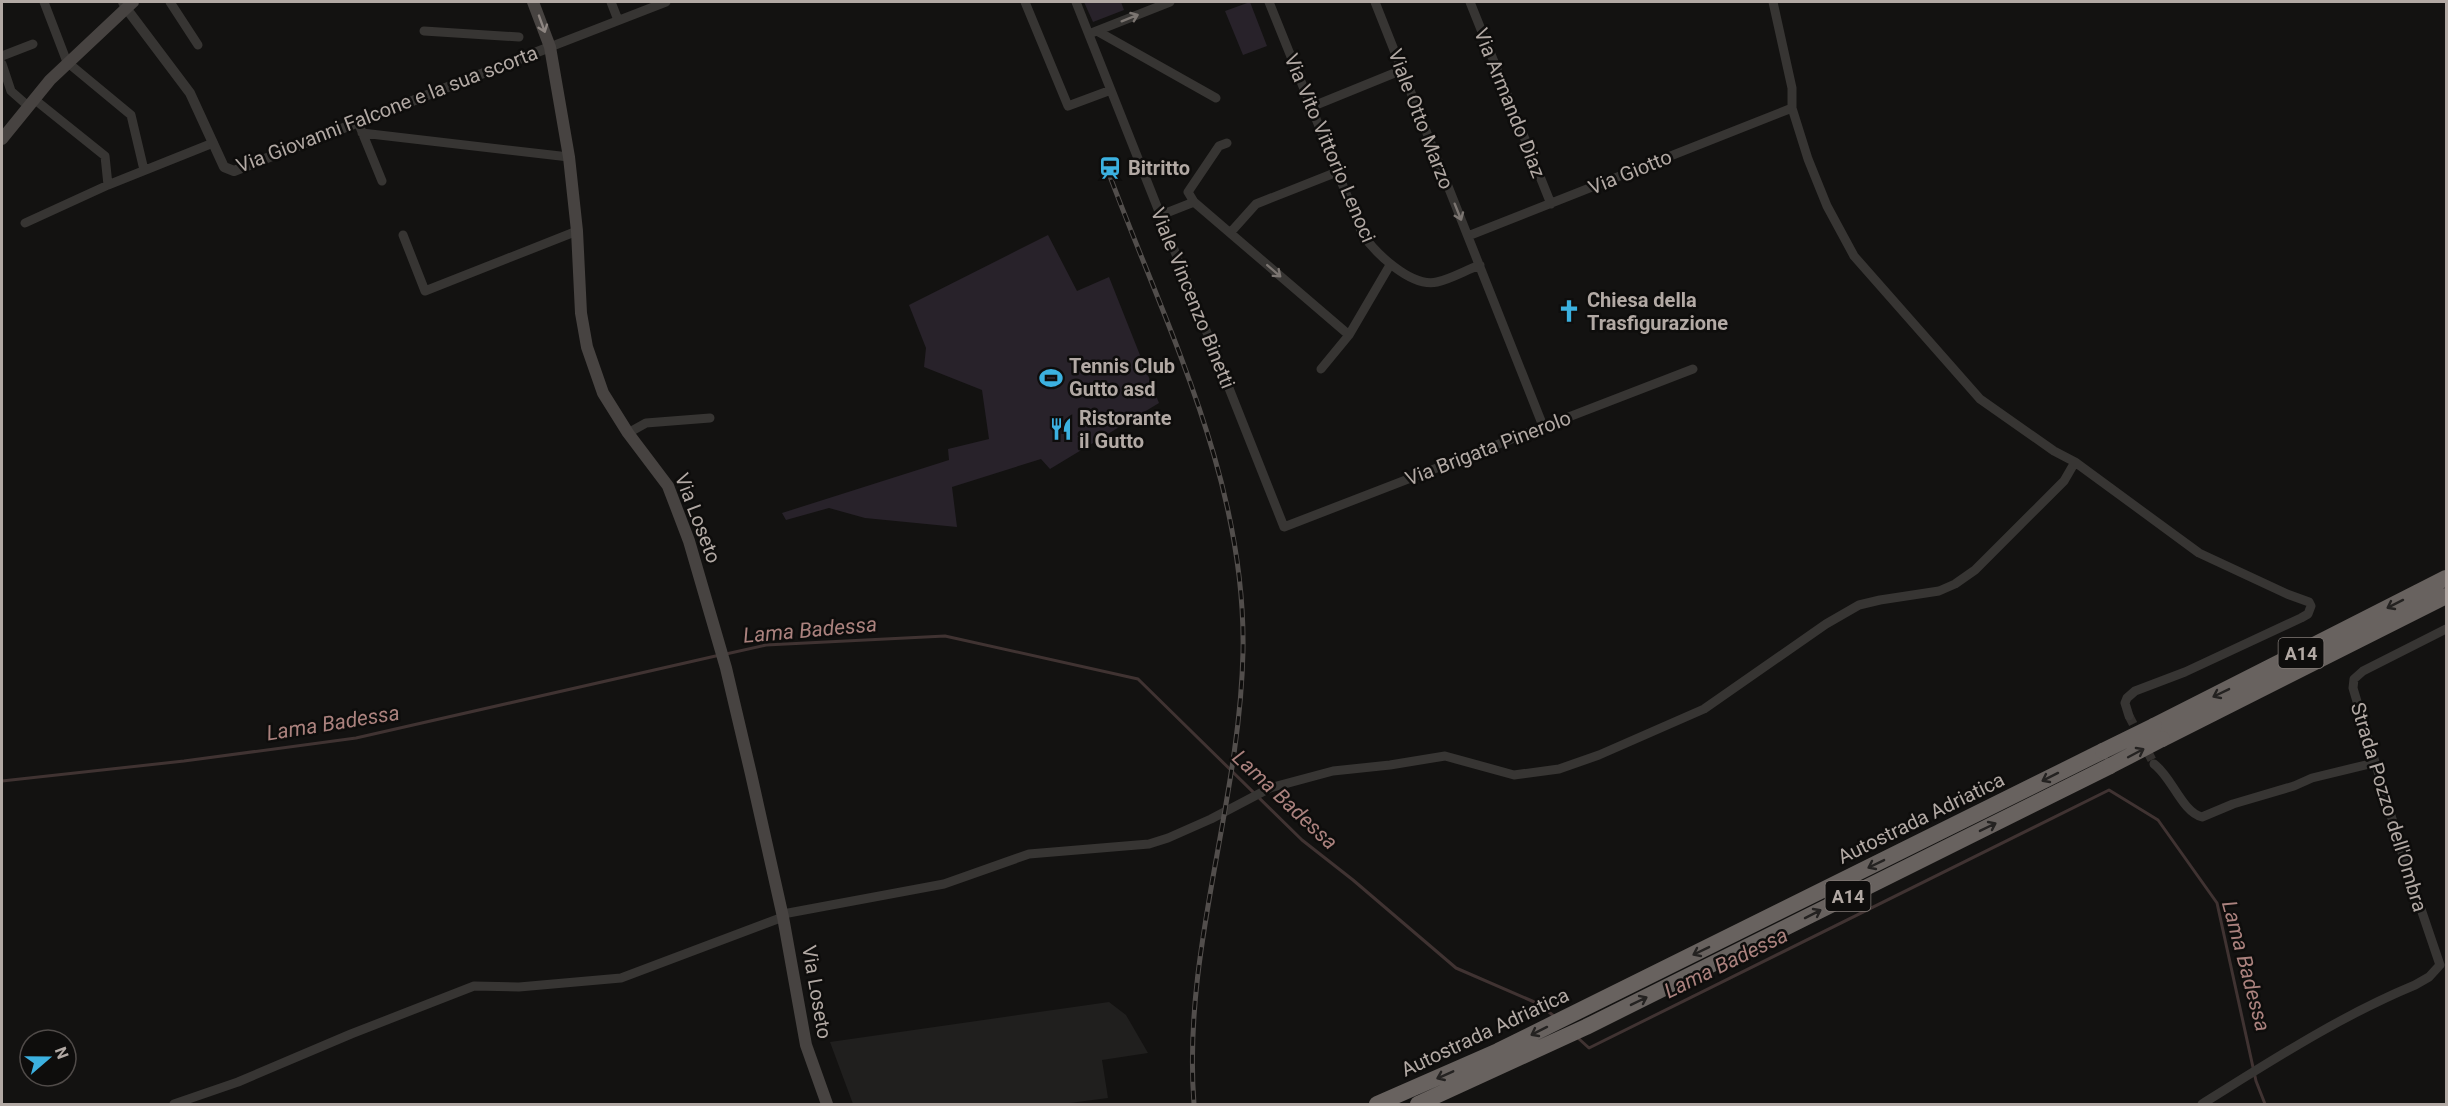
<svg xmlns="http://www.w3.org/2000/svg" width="2448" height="1106" font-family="Roboto,sans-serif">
  <rect width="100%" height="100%" fill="#131211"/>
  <path fill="#201f1e" d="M1109,1002L1126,1015L1148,1053L1102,1060L1108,1098L1062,1104H853L830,1042Z"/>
  <path fill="#28222a" d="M1084,2H1121L1124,10L1093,22Z
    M1250,2L1267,46L1243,55L1225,11Z
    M1048,235L1077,291L1109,277L1159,403L1050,469L1041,459L952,487L957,527L865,518L829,508L786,520L782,513L949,460L948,449L989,439L982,390L924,367L926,348L909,305Z"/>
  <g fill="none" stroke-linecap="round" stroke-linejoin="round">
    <path stroke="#403332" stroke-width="3" d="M726,654L766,645L945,636L1138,679L1302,840L1353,880L1456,968L1539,1004L1555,1017
      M2,781L184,761L356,738L720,655
      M1578,1038L1589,1048L2109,790L2158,820L2217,903L2256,1081L2265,1104"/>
    <path stroke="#33302e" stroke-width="9" stroke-dasharray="9 4.5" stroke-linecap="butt" d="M2129,716L2154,764"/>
    <path stroke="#373533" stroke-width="9" d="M44,2L67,62L131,115L144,170
      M170,2L198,45
      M611,2L618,20
      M1025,2L1068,106L1111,90
      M1076,2L1284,527L1693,369
      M1269,2L1362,233C1374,252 1411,288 1437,282C1451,279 1466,270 1480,265
      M1375,2L1543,426
      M1470,2L1551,204
      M424,31L519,37
      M1097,31L1216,98
      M1094,32L1170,2
      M550,47L666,2
      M2,56L33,44
      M2,64L11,91L28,106
      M34,99L105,156L108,185
      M1311,107L1402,70
      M360,127L382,181
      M362,133L569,157
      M1194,202L1349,335
      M1161,215L1194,202L1188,192L1219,146L1227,143
      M25,223L108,185L213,143
      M1230,233L1256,204L1337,172
      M403,235L425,291L577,231
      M1468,236L1792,108
      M1321,369L1349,335L1390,265
      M628,433L646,423L710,418
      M2075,462L2199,553L2287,594L2309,602L2311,606L2308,614L2301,618L2185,672L2135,691L2127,698L2125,703L2129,716
      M2154,764C2172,777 2182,812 2202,817L2233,804L2294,786L2312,778L2374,763
      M783,914L944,884L1029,854L1149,844L1168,838L1211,819L1270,788L1333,771L1390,765L1445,756L1514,775L1559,769L1599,755L1704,709L1826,624L1859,605L1880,600L1939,591L1955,584L1975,570L2064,481L2075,462L2054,451L1980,399L1854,256L1827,206L1808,159L1792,108V88L1773,2
      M2440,965L2404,859L2353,688L2354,679L2363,671L2446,629
      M174,1104L238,1082L351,1034L474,986L519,987L621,978L783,917
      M2202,1104C2271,1061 2340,1016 2415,985L2429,977L2440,965"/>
    <path stroke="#373533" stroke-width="10" d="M123,2L126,8L190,93L224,167L234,171L550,47"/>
    <path stroke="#474341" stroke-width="12" d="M533,2L550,47L569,157L577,231L581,313L587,347L603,393L628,433L668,486L689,541L726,668L751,774L783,917L806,1045L827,1104
      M2,139L50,80L133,2"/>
    <path stroke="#68625f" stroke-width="16" d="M2154,726L2446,578
      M2162,739L2446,596
      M1377,1104L1498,1051L2103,751
      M1418,1104L1586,1027L2110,766"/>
    <g stroke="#524e4c" stroke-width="5">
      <path id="rail" d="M1105,163C1163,321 1246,478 1243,651C1240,804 1182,951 1194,1104"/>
    </g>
    <use href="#rail" stroke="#0e0d0c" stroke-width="3" stroke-dasharray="9" stroke-linecap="butt"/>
    <path stroke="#68625f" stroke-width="16" d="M2103,751L2154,726
      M2110,766L2162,739"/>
  </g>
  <defs><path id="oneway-shaft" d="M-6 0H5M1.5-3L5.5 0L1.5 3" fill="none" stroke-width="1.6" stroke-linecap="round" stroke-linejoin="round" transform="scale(1.5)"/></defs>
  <g stroke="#7b7571">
    <use href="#oneway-shaft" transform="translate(1130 18) rotate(-22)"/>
    <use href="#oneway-shaft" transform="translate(1458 212) rotate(68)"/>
    <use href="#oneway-shaft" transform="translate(1274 271) rotate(41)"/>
  </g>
  <use stroke="#8d8581" href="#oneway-shaft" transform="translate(542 24) rotate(70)"/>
  <g stroke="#242221">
    <use href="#oneway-shaft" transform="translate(2395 604) rotate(153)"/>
    <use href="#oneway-shaft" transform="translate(2221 693) rotate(154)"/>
    <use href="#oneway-shaft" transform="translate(2136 753) rotate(-28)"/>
    <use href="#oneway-shaft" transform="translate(2050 777) rotate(153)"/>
    <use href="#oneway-shaft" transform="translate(1988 827) rotate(-26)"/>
    <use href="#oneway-shaft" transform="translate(1876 864) rotate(154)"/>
    <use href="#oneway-shaft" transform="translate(1813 914) rotate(-27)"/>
    <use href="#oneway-shaft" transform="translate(1701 951) rotate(154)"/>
    <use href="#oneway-shaft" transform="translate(1639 1001) rotate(-26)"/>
    <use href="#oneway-shaft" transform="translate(1539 1031) rotate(153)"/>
    <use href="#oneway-shaft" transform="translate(1445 1075) rotate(156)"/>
  </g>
  <defs>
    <g id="station-bare" transform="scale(1.8)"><path d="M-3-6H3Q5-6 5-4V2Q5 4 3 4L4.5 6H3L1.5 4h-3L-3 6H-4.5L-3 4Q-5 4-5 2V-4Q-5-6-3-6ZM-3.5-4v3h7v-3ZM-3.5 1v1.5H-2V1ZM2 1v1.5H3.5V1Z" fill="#3cb1e0" stroke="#0e0d0c" stroke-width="2.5" paint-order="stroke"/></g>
    <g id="church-bare" transform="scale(1.8)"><path d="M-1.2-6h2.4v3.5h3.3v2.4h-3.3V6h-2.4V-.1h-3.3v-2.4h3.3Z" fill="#3cb1e0" stroke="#0e0d0c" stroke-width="2.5" paint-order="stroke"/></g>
    <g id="stadium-bare" transform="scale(1.8)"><path d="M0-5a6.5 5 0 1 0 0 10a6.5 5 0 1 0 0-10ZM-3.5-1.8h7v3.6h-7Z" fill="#3cb1e0" stroke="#0e0d0c" stroke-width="2.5" paint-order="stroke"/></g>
    <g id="restaurant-bare" transform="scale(1.8)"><path d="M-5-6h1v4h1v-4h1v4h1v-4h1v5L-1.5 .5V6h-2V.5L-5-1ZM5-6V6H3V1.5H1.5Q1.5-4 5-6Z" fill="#3cb1e0" stroke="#0e0d0c" stroke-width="2.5" paint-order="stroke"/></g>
  </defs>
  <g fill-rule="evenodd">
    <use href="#station-bare" x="1110" y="168"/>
    <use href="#church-bare" x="1569" y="311"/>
    <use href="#stadium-bare" x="1051" y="378"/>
    <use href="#restaurant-bare" x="1061" y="429"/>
  </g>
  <g text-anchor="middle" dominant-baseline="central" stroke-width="5" stroke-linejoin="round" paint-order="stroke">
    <g fill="#0e0d0c" stroke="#817a76" stroke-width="1.5">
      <rect x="2278.5" y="638" width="45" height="30" rx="4.5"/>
      <rect x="1825.5" y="881" width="45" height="30" rx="4.5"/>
    </g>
    <g font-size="18" font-weight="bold" fill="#b2a9a4">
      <text x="2301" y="653">A14</text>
      <text x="1848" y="896">A14</text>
    </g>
    <g font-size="20" fill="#b2a9a4" stroke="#0e0d0c">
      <text transform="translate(1510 103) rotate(68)">Via Armando Diaz</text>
      <text transform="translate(387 109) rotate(-21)">Via Giovanni Falcone e la sua scorta</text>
      <text transform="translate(1421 119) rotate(69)">Viale Otto Marzo</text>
      <text transform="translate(1330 148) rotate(67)">Via Vito Vittorio Lenoci</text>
      <text transform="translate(1630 172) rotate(-22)">Via Giotto</text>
      <text transform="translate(1193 298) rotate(68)">Viale Vincenzo Binetti</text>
      <text transform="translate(1488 448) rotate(-21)">Via Brigata Pinerolo</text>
      <text transform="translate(698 518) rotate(69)">Via Loseto</text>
      <text transform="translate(2389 807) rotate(73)">Strada Pozzo dell'Ombra</text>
      <text transform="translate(1921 818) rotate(-26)">Autostrada Adriatica</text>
      <text transform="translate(817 992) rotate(80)">Via Loseto</text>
      <text transform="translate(1485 1032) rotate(-25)">Autostrada Adriatica</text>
    </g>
    <g font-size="20" font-weight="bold" fill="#b2a9a4" stroke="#0e0d0c" text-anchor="start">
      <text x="1128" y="168">Bitritto</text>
      <text x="1587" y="300">Chiesa della<tspan x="1587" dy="23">Trasfigurazione</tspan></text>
      <text x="1069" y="366">Tennis Club<tspan x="1069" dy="23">Gutto asd</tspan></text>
      <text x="1079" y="418">Ristorante<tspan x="1079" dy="23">il Gutto</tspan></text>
    </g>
    <g font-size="21" font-style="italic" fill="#ab827e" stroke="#0e0d0c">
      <text transform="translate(810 630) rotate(-5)">Lama Badessa</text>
      <text transform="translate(333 723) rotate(-9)">Lama Badessa</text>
      <text transform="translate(1285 800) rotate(43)">Lama Badessa</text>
      <text transform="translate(1726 963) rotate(-26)">Lama Badessa</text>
      <text transform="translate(2246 966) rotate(75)">Lama Badessa</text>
    </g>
  </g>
  <rect width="2448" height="1106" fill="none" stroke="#b2a9a4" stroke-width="6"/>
  <g transform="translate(48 1058) rotate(70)"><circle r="28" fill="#0e0d0c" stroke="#504b49" stroke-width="1.5"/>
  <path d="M0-4.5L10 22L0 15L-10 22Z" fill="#3cb1e0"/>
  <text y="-9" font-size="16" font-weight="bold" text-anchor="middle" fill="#b2a9a4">N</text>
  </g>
</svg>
